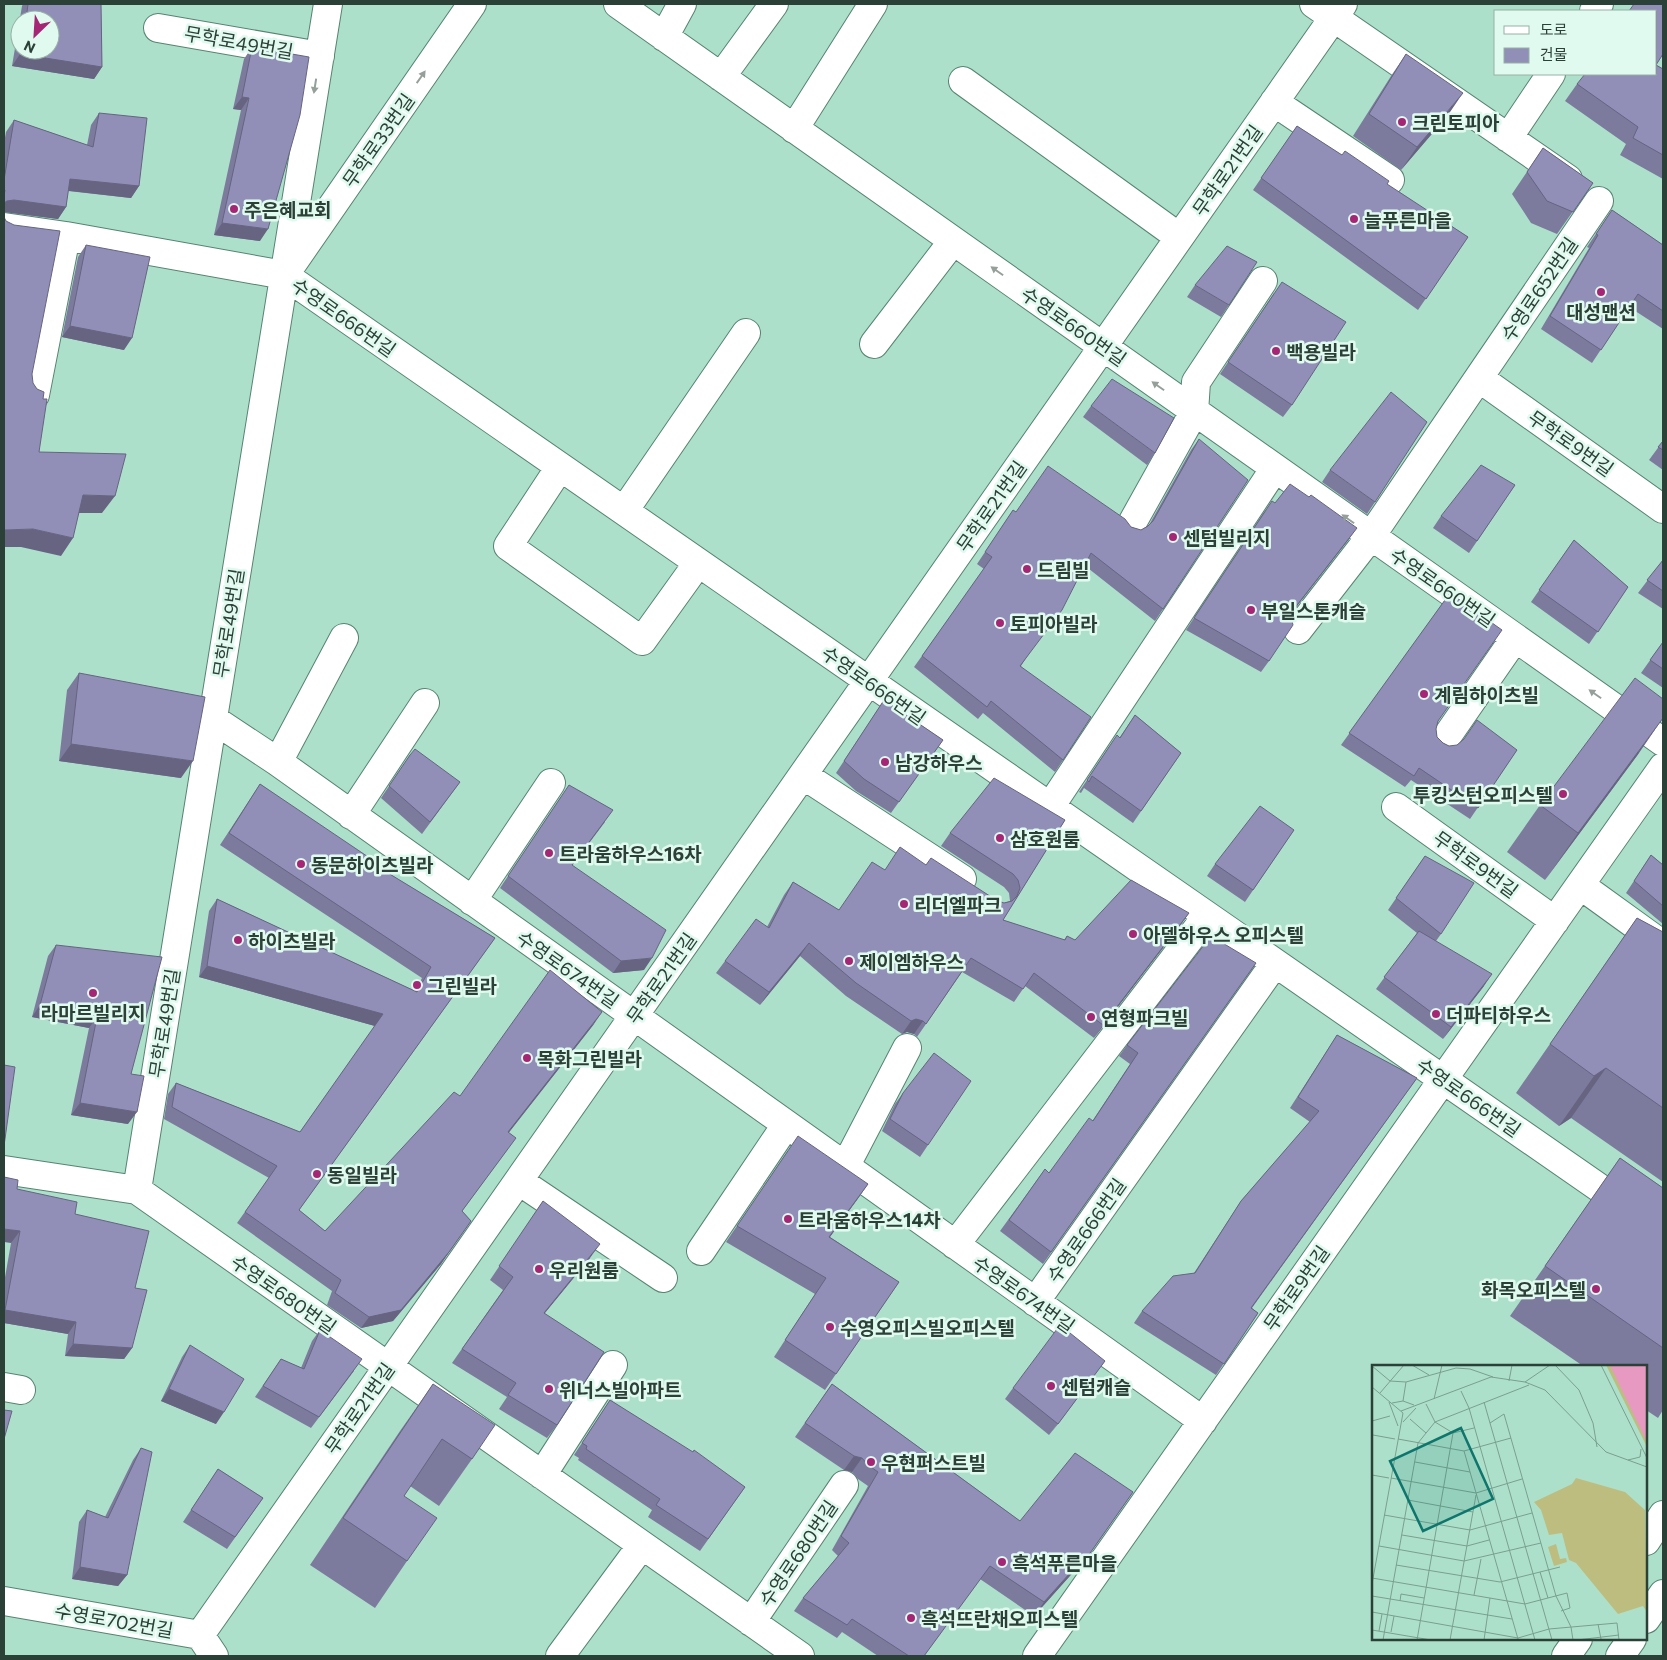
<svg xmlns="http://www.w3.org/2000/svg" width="1667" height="1660" font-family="Commissioner,'Noto Sans KR',sans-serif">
  <rect width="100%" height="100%" fill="#ade0ca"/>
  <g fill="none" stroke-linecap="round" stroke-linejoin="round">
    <g stroke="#558471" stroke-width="30">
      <path id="minor" d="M618,4L1663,742
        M1314,4L1568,179
        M1594,11L1599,4
        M158,28L320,56
        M664,37L682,4
        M721,77L774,4
        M963,81L1179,237
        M1274,102L1390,180
        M794,129L873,4
        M1508,138L1551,74
        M4,227L66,236L284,275L1663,1232
        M288,270L472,4
        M874,344L953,241
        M1479,378L1663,509
        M35,395L66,236
        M560,467L508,546L642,641L698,563
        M624,511L746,333
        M1131,525L1194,412L1196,382L1263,281
        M1298,630L1371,536L1599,201
        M213,719L278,762L1203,1421
        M1443,742L1515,638
        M278,762L344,638
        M803,775L962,879
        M1050,807L1275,468
        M1396,807L1555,921
        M351,815L425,703
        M1580,885L1663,945
        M472,901L551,783
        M845,1167L907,1048
        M4,1170L137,1190L800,1656
        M519,1181L663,1278
        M137,1190L328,4
        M955,1245L1207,916
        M701,1251L786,1125
        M1035,1302L1275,963
        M4,1387L21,1390
        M542,1475L613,1365
        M4,1601L200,1635L214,1656
        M751,1622L844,1485
        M200,1635L1343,4
        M560,1656L642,1545
        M1037,1656L1663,767"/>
    </g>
    <g stroke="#558471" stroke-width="30">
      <path id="major" d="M1646,1541L1663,1515
        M1646,1619L1663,1594
        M1566,1656L1578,1639
        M1620,1656L1632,1639"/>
    </g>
    <use href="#minor" stroke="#fff" stroke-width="28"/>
    <use href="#major" stroke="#fff" stroke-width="28"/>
  </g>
  <path fill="#7d7b9d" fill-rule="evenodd" d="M23,4H101L102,67L94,79L12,66L22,6ZM20,20H50V50H20Z
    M252,47L260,241L214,235L241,110L233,109L244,59Z
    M1406,54L1448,115L1401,170L1353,136L1391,76Z
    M1656,65L1663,69V179L1620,155L1626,144L1565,101L1577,84Z
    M99,113L139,186L131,198L68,191L66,207L58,219L4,212V143L6,132L14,120L87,145L91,125Z
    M1297,126L1468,237L1418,310L1253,190Z
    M1543,148L1593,183L1557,234L1531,223L1512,194Z
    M1612,210L1663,245V329L1629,307L1592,363L1541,329L1589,248L1587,247Z
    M86,245L124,350L62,337L78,257Z
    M1195,285L1229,305L1221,317L1187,297Z
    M1274,293L1292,405L1283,417L1220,374Z
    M1091,406L1155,453L1147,465L1083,417Z
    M1199,439L1163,609L1155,621L1084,565L1021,666L1063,760L1055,772L983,713L978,719L914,667L984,569L977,564L1013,510L1016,512L1131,527L1141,530L1149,525L1191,450Z
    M1663,441V470L1649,460Z
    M1330,470L1375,502L1367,514L1322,482Z
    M1515,485L1469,553L1433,528L1441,516Z
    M1275,503L1349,539L1293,611L1269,661L1261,672L1186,630L1264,512Z
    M1574,540L1628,587L1589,644L1531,602Z
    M1663,560V609L1638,593Z
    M1450,593L1438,721L1436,729L1437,737L1443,743L1449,746L1517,750L1470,819L1411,780L1405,787L1341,745Z
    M1663,642V688L1641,673Z
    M79,673L181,778L59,761L67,690Z
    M884,700L943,740L891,813L856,791L836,773Z
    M1135,715L1181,753L1133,823L1084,788L1081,793L1079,792L1109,747L1120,737Z
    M1639,753L1545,880L1507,852L1540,805Z
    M410,755L460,782L422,834L381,798Z
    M260,784L388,873L495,938L299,1210L325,1231L460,1096L594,1024L508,1133L507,1150L462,1211L471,1221L441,1264L393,1321L361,1328L327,1305L332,1291L237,1223L269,1178L164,1119L168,1094L176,1083L300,1132L375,1026L199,977L209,911L217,899L415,991L422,978L220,845Z
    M561,797L605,822L572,866L644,970L613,973L500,888Z
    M1065,820L1003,920L1064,940L1067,936L1075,940L1189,913L1094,1038L1025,986L1014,1002L962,972L917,1037L914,1034L907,1032L902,1034L846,996L800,956L760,1005L716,973L725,961L767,927L784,895L793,882L839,910L885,870L1004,903L1010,901L1009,893L1004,887L941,846L950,833Z
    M1294,830L1245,902L1207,876L1215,864Z
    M1651,855L1663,865V924L1626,893Z
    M1425,856L1441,934L1436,941L1484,986L1443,1039L1376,989L1417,933L1388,910Z
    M1637,918L1663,932V1182L1571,1118L1559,1126L1516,1093Z
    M56,945L131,1074L128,1124L71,1115L89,1028L32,1017L48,956Z
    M1256,963L1043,1264L1000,1231L1045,1169L1049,1173L1093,1120L1130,1064L1119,1056L1127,1045Z
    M1337,1035L1417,1078L1252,1308L1258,1313L1216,1375L1134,1323L1142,1311L1194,1273L1241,1201L1310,1122L1290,1108Z
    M903,1093L928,1145L920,1157L882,1131L895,1104Z
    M787,1152L868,1184L830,1237L899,1282L825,1390L774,1357L815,1294L726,1242Z
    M1620,1158L1663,1188V1410L1658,1418L1646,1410V1366H1583L1510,1316Z
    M17,1189L75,1214L135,1288L132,1348L124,1359L65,1356L68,1334L4,1323V1283L11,1243Z
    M543,1201L590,1258L545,1313L557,1425L547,1438L499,1409L507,1397L452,1363L503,1290L490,1280Z
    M320,1330L354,1371L311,1428L255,1397L281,1359L301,1368L312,1341Z
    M190,1345L216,1424L161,1401L182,1357Z
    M1105,1361L1049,1435L1005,1399L1013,1388Z
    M433,1384L472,1459L439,1506L410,1486L404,1496L407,1561L375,1608L310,1565L400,1431Z
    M832,1384L1020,1521L1133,1492L1079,1569L1077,1568L1034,1616L980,1579L924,1656H878L842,1632L837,1638L794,1611L803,1598L838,1556L832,1550L868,1486L858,1479L852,1472L844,1470L795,1437Z
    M610,1400L745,1487L700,1551L648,1517L652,1510L578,1460L579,1458L574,1455Z
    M141,1448L127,1575L118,1586L72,1579L79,1522L87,1510L105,1517L133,1460Z
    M218,1469L263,1498L227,1549L183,1522Z"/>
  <path fill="#666480" d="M20,54L102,67L94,79L12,66Z
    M1463,93L1448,115L1401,170L1417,147Z
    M242,97L249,98L241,110L233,109Z
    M70,179L139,186L131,198L62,190Z
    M14,200L66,207L58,219L4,212V203L7,201Z
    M222,223L268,229L260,241L214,235Z
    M70,326L132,338L124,350L62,337Z
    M83,495L115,496L102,513H71Z
    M1357,528L1349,539L1286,620L1294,609Z
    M33,529L73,538L61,556L21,547H4V530Z
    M1663,718L1639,753L1545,880L1578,833Z
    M71,744L193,761L181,778L59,761Z
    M1189,913L1180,926L1094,1038L1103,1025Z
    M809,943L800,956L760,1005L769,992Z
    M652,958L644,970L613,973L621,961Z
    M207,966L383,1014L375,1026L199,977Z
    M1492,974L1484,986L1443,1039L1451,1027Z
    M40,1005L97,1017L89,1028L32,1017Z
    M602,1012L594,1024L500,1144L508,1132Z
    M916,1019L923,1021L914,1034L907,1032L902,1034L911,1021Z
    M1606,1068L1571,1118L1559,1126L1594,1076Z
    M80,1103L137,1112L128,1124L71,1115Z
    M868,1184L857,1200L818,1253L829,1237Z
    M4,1229L20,1231L11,1243L4,1242Z
    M600,1244L590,1258L534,1326L544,1313Z
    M449,1252L441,1264L393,1321L361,1328L369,1317Z
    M5,1310L76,1322L68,1334L4,1323V1311Z
    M73,1344L132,1348L124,1359L65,1356Z
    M1105,1361L1096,1373L1049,1435L1058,1424Z
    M169,1389L224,1412L216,1424L161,1401Z
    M854,1456L862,1458L852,1472L844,1470Z
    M1087,1554L1077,1568L1034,1616L1044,1602Z
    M80,1567L127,1575L118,1586L72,1579Z"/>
  <path fill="#918fb7" stroke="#666480" d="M28,4H101L102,67L20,54L21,50H50V20H26Z
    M1634,4H1663V54L1656,65L1663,69V155L1633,138L1638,127L1577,84L1585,74H1656V11H1629Z
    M252,47L309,57L300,115L268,229L222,223L249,98L242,97Z
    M1406,54L1463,93L1417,147L1369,114Z
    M99,113L147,118L139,186L70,179L66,207L14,200L7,201L4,203V196L5,190L4,189V180L14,120L93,147Z
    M1297,126L1342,155L1345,151L1389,181L1387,184L1468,237L1426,299L1261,178Z
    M1543,148L1593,183L1573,212L1547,201L1527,172Z
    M1612,210L1663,245V311L1638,294L1601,350L1550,316L1598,235L1596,234Z
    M4,217L6,221L14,225L60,231L32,374L33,383L37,389L44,392L43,399H47L39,452L126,454L115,496L83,495L73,538L33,529L4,530Z
    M86,245L150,257L132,338L70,326Z
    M1227,246L1257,262L1229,305L1195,285Z
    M1282,282L1346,322L1292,405L1228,362Z
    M1112,379L1174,418L1155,453L1091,406Z
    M1391,392L1427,422L1375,502L1330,470Z
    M1199,439L1248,480L1163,609L1091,553L1062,610L1020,666L1091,717L1063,760L991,701L987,707L922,656L992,557L985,552L1013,510L1016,512L1048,466L1125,519L1131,527L1141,530L1148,526L1153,521Z
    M1663,441V450L1658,447Z
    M1481,465L1515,485L1477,541L1441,516Z
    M1290,484L1309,497L1311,495L1357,528L1294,609L1291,617L1293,625L1269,661L1194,618L1272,501L1275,503Z
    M1574,540L1628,587L1598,632L1539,590Z
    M1663,560V591L1647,580Z
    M1450,593L1502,630L1438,721L1436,729L1437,737L1443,743L1449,746L1457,745L1464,739L1477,720L1517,750L1478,808L1419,768L1414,776L1349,733Z
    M1663,642V669L1650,660Z
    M79,673L205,697L193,761L71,744Z
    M1635,678L1663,699V718L1578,833L1540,805Z
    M884,700L943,740L899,802L864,779L844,761Z
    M1135,715L1181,753L1141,811L1092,776L1089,782L1087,780L1117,735L1120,738Z
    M415,749L460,782L430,822L389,786L410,755Z
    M994,778L1065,820L1003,920L1065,940L1067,936L1075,940L1131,880L1189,913L1103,1025L1034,973L1023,989L971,958L926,1024L923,1021L916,1019L911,1021L856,983L809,943L769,992L725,961L756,919L769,928L793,882L839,910L872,862L885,870L900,847L926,865L931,858L996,900L1004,903L1012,901L1017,896L1020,888L1018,880L1013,874L950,833Z
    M260,784L389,871L388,873L495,938L299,1210L325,1231L454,1092L460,1096L550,970L602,1012L508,1132L516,1138L462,1211L471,1221L449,1252L401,1310L369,1317L335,1293L341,1280L245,1212L277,1166L172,1107L176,1083L300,1132L383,1014L207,966L217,899L417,992L431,967L229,833Z
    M569,785L613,810L572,865L666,930L652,958L621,961L508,876Z
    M1260,806L1294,830L1253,890L1215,864Z
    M1651,855L1663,865V906L1634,881Z
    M1425,856L1474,883L1441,934L1396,898Z
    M1637,918L1663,932V1108L1606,1068L1594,1076L1550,1044Z
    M1419,931L1492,974L1451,1027L1384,977Z
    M1211,936L1256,963L1051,1252L1009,1220L1045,1169L1049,1173L1089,1118L1093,1121L1138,1053L1127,1045Z
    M56,945L162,957L131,1074L144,1076L137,1112L80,1103L97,1017L40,1005Z
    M1337,1035L1417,1078L1251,1308L1258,1313L1224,1364L1142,1311L1173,1276L1195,1273L1241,1201L1319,1111L1298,1097Z
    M934,1053L971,1081L928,1145L890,1119L903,1093Z
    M4,1065L15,1067L4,1146Z
    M798,1136L868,1184L829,1237L899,1282L836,1374L785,1340L826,1278L737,1226Z
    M1620,1158L1663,1188V1348L1545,1266Z
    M4,1177L18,1180L17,1189L77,1202L75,1214L149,1231L135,1288L147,1290L132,1348L73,1344L76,1322L5,1310L20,1231L4,1229Z
    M543,1201L600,1244L544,1313L604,1352L557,1425L508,1395L516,1383L462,1349L513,1277L499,1266Z
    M1060,1325L1105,1361L1058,1424L1013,1388Z
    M320,1330L362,1359L319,1417L263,1386L281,1359L304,1369Z
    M190,1345L244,1379L224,1412L169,1389Z
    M433,1384L495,1425L472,1459L442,1439L404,1496L437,1518L407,1561L343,1518Z
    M832,1384L1020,1521L1075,1453L1133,1492L1088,1556L1087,1554L1044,1602L990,1566L924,1656H909L852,1619L847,1625L803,1598L849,1543L841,1536L878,1472L868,1465L862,1458L854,1456L805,1423Z
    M610,1400L693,1452L694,1450L745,1487L708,1539L656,1505L660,1499L586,1449L587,1446L582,1443Z
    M4,1410L12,1411L4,1439Z
    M141,1448L152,1452L127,1575L80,1567L87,1510L108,1518Z
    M218,1469L263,1498L235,1537L191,1510Z"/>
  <defs><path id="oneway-solid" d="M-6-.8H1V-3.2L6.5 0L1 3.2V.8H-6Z" transform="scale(1.25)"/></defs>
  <g fill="#95a09b">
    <use href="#oneway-solid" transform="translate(421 77) rotate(-55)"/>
    <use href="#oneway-solid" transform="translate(315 86) rotate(99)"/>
    <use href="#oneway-solid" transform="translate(997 271) rotate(-145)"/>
    <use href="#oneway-solid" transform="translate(1158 386) rotate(-145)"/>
    <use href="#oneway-solid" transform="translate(1348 519) rotate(-145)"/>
    <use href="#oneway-solid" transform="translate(1595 694) rotate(-145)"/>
  </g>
  <g fill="#a62676" stroke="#e1faef" stroke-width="2">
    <circle cx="1402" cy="122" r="5"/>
    <circle cx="234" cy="209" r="5"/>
    <circle cx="1354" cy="219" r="5"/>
    <circle cx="1601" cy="292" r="5"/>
    <circle cx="1276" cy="351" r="5"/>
    <circle cx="1173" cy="537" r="5"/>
    <circle cx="1027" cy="569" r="5"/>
    <circle cx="1251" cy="610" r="5"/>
    <circle cx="1000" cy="623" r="5"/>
    <circle cx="1424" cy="694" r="5"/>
    <circle cx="885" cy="762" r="5"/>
    <circle cx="1563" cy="794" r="5"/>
    <circle cx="1000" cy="838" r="5"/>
    <circle cx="549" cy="853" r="5"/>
    <circle cx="301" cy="864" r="5"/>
    <circle cx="904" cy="904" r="5"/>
    <circle cx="1133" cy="934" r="5"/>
    <circle cx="238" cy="940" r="5"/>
    <circle cx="849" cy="961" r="5"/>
    <circle cx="417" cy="985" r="5"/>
    <circle cx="93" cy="993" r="5"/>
    <circle cx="1436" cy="1014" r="5"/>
    <circle cx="1091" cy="1017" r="5"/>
    <circle cx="527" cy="1058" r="5"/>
    <circle cx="317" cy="1174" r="5"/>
    <circle cx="788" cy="1219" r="5"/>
    <circle cx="539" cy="1269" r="5"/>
    <circle cx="1596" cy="1289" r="5"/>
    <circle cx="830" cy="1327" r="5"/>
    <circle cx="1051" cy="1386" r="5"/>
    <circle cx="549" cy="1389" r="5"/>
    <circle cx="871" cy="1462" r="5"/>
    <circle cx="1002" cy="1562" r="5"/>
    <circle cx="911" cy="1618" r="5"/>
  </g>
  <g text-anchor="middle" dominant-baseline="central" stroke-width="5" stroke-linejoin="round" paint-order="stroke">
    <g font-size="19" fill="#2b4037" stroke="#e1faef">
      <text transform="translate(239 42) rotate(10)">무학로49번길</text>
      <text transform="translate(378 140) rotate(-55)">무학로33번길</text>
      <text transform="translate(1227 170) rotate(-55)">무학로21번길</text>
      <text transform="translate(1539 289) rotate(-56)">수영로652번길</text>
      <text transform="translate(344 317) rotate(35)">수영로666번길</text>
      <text transform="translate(1074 326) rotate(35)">수영로660번길</text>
      <text transform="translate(1571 443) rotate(35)">무학로9번길</text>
      <text transform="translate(991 506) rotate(-55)">무학로21번길</text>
      <text transform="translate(1443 587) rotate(35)">수영로660번길</text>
      <text transform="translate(228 623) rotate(-81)">무학로49번길</text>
      <text transform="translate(874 685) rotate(35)">수영로666번길</text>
      <text transform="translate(1476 864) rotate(36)">무학로9번길</text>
      <text transform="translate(568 969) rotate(35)">수영로674번길</text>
      <text transform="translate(661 978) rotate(-55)">무학로21번길</text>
      <text transform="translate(164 1023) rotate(-81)">무학로49번길</text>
      <text transform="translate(1469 1097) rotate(35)">수영로666번길</text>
      <text transform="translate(1086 1230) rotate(-55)">수영로666번길</text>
      <text transform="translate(1296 1288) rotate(-55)">무학로9번길</text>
      <text transform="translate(284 1294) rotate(35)">수영로680번길</text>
      <text transform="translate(1024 1294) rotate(35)">수영로674번길</text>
      <text transform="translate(359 1408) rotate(-55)">무학로21번길</text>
      <text transform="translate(798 1553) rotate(-56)">수영로680번길</text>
      <text transform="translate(114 1620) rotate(10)">수영로702번길</text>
    </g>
    <g font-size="19" font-weight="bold" fill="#2b4037" stroke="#e1faef" text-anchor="start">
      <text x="1412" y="122">크린토피아</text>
      <text x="244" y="209">주은혜교회</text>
      <text x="1364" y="219">늘푸른마을</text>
      <text x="1601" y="311" text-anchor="middle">대성맨션</text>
      <text x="1286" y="351">백용빌라</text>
      <text x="1183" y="537">센텀빌리지</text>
      <text x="1037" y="569">드림빌</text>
      <text x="1261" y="610">부일스톤캐슬</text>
      <text x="1010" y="623">토피아빌라</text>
      <text x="1434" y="694">계림하이츠빌</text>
      <text x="895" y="762">남강하우스</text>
      <text x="1553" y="794" text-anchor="end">투킹스턴오피스텔</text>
      <text x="1010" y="838">삼호원룸</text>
      <text x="559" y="853">트라움하우스16차</text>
      <text x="311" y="864">동문하이츠빌라</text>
      <text x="914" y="904">리더엘파크</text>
      <text x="1143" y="934">아델하우스 오피스텔</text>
      <text x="248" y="940">하이츠빌라</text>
      <text x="859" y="961">제이엠하우스</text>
      <text x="427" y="985">그린빌라</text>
      <text x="93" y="1012" text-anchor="middle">라마르빌리지</text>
      <text x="1446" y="1014">더파티하우스</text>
      <text x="1101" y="1017">연형파크빌</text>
      <text x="537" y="1058">목화그린빌라</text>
      <text x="327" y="1174">동일빌라</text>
      <text x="798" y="1219">트라움하우스14차</text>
      <text x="549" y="1269">우리원룸</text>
      <text x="1586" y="1289" text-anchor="end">화목오피스텔</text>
      <text x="840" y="1327">수영오피스빌오피스텔</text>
      <text x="1061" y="1386">센텀캐슬</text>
      <text x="559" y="1389">위너스빌아파트</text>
      <text x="881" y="1462">우현퍼스트빌</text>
      <text x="1012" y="1562">흑석푸른마을</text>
      <text x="921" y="1618">흑석뜨란채오피스텔</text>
    </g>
  </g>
  <g transform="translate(1372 1365)">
    <rect width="275" height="275" fill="#ade0ca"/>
    <path d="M184,179L188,194L194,193L195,197L182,201L176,182Z" fill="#bebd80"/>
    <path d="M204,113L253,127L273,145L275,247L271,241L246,249L204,198L197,195L190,168L177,170L169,145L162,137L200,119Z" fill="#bebd80"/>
    <path d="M234,0H240L275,73V82Z" fill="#bebd80"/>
    <path d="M238,0H275V77Z" fill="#e799c2"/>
    <path fill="none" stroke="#79a08f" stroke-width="1" d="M40,0L57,10M183,0L207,25L221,58L225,82M229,0L275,93M0,1L18,16M18,16L34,17L84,3L98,4L121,12M137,16L140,0M153,17L178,0M0,22L31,48L0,219M89,26L97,43M8,28L32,0M62,34L70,0M31,36L34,17M17,37L26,61M112,37L180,275M20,38L31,36L42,40M54,39L63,57L81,68L102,63M97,43L163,275M29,46L119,12L153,17L173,25L234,87L275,102M38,54L54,68M0,56L18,51M0,57V84M31,57L44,43M118,58L132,49L184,231L199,262L201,275M1,70L23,74M26,74L92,86L139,73M92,86L146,274M256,95L268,92L269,84M43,97L98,107M0,110L17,113M19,113L104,128L150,114M36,135L101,147M12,150L98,165L160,148M30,170L95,181L117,175M7,181L92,196L169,178M24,200L128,217L188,202M168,207L176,233M0,213L153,239L195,228L198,243L189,246M102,230L109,194M0,231L140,254M28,236L29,229L52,233M0,247L146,273L177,264L245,258L247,275M226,259L229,274M0,265L59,275M7,266L10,249M19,267L22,251M11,275L46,78L63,57L157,20M45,275L81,68M78,275L104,130M112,275L118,233M205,275L247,270"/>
    <path fill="#0f766e" fill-opacity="0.15" stroke="#0f766e" stroke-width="2.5" d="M89,63L121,134L51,166L18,96Z"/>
    <rect width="275" height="275" fill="none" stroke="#2b4037" stroke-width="2.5"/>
  </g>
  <rect width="1667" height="1660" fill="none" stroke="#2b4037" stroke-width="10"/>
  <rect x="1494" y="10" width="162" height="65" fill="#e1faef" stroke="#98b0a5"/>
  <rect x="1504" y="26" width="25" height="8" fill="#ffffff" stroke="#98b0a5"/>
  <text x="1540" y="35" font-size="15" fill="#2b4037">도로</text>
  <rect x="1504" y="48" width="25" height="15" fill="#918fb7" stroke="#98b0a5"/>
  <text x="1540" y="60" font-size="15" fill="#2b4037">건물</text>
  <g transform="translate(35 35) rotate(205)"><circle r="24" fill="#e1faef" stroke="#98b0a5"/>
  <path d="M0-4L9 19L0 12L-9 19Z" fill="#a62676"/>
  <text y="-8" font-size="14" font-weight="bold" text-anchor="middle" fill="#2b4037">N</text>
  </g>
</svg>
